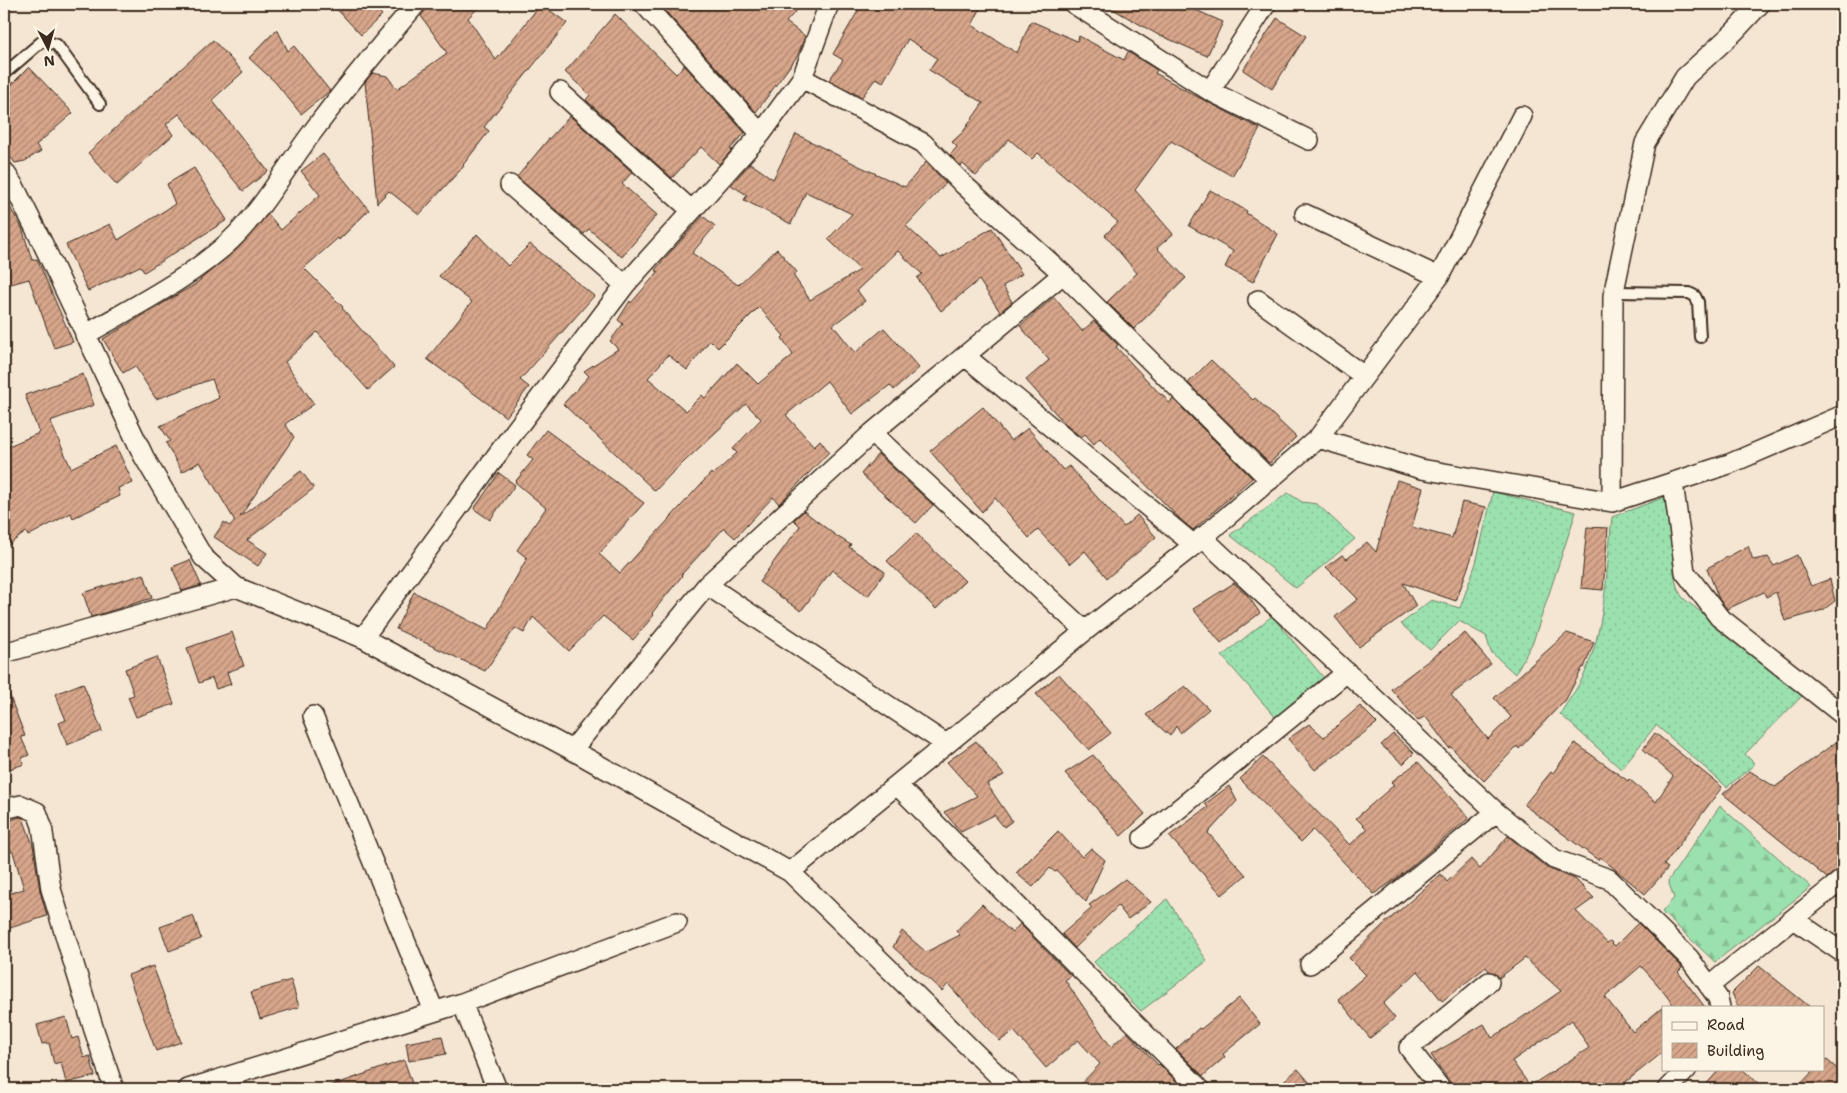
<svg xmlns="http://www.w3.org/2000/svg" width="1847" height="1093" font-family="'Shantell Sans',sans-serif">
  <defs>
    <pattern id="grass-dots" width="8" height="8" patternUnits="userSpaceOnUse" patternTransform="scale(1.25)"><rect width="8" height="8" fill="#9be1ae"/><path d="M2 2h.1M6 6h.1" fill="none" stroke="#86c195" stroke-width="1.8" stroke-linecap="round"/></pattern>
    <pattern id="forest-firs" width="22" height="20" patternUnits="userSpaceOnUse" patternTransform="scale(1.25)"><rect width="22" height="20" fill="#9be1ae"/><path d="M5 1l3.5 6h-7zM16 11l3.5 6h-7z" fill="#86c195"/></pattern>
    <pattern id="building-hatch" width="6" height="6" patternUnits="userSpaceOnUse" patternTransform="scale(1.25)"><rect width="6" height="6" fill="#d7a68b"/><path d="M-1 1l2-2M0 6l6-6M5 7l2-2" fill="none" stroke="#b08771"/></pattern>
  </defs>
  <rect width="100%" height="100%" fill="#f5e5d3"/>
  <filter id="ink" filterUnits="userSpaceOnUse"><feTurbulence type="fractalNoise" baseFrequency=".02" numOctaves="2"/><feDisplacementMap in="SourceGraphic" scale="10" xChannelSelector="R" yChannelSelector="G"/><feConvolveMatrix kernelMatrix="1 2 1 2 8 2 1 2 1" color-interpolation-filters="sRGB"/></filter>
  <g filter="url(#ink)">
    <path fill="url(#grass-dots)" stroke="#6b8666" d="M1493,492L1576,512L1533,642L1515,674L1491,652L1486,636L1459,621L1430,650L1401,624L1431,600L1460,608L1476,563Z
      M1288,493L1302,502L1317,504L1355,539L1296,588L1230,535Z
      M1665,497C1669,508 1672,520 1673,532C1676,554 1669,579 1683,598L1804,694L1745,754L1755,764L1727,787L1656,725L1621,769L1560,714C1569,699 1581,684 1587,668C1606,622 1607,566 1612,517Z
      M1272,616L1324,678L1277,719L1222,656Z
      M1167,899L1207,961L1141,1011L1094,962Z"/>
    <path fill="url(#forest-firs)" stroke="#6b8666" d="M1720,806L1811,887L1715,962L1662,912L1674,898L1668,881Z"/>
    <path fill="url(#building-hatch)" stroke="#3b2a1e" fill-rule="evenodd" d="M332,4H371L382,15L361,35Z
      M431,4H482L468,18L496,60L541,4L567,23L484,127L489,131L463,165L464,166L419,215L389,191L377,203L365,82L373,73L387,76L397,89L447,53L421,16Z
      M659,4H802L786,22L805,36L798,55L756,112Z
      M862,4H983L972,25L1017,53L1031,21L1077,41L1079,36L1124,60L1128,52L1157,70L1155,73L1196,96L1260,129L1232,176L1171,141L1135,190L1173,234L1157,248L1186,278L1134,329L1107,302L1137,273L1105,235L1118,222L1038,153L1032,159L1009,139L976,176L963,164L961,166L950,155L957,147L952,142L963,132L983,103L929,70L937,58L908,39L883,82L876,78L862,97L829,80L843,60L833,54Z
      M1104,4H1182L1223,22L1207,56L1162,36V37Z
      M615,14L676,74L684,65L745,133L730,149L732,150L719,164L701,147L672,178L586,100L590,95L565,72Z
      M1277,18L1306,36L1272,89L1243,70Z
      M277,29L288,51L294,46L330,91L301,114L275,82L249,58Z
      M213,40L243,72L212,100L268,171L243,191L179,114L166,124L173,135L117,185L88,153Z
      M29,67L73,113L36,145L41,151L25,161L15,163L4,149V92Z
      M570,116L632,172L622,184L657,215L622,257L589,229L584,234L517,177L546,142Z
      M796,134L859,166L905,187L926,162L946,183L906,226L941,258L992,228L1022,274L1003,286L1012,302L1000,312L979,280L941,311L917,278L922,274L898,251L857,290L865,301L833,325L855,353L884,328L919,368L894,390L890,385L852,414L827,381L786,415L814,446L820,440L829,452L779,504L773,497L735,538L724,528L681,575L682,576L652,613L654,615L633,640L603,616L569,651L533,617L524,633L515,628L485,671L396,629L414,592L487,630L527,558L517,550L546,508L515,482L533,460L527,455L546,430L644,503L599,554L620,573L711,473L713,475L737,453L733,449L761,419L746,404L670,475L655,491L563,404L589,376L584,371L618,349L610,341L623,324L618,320L630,301L631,303L658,272L655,270L666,257L703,216L715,226L692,253L738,285L777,249L797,272L793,275L810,300L860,270L828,239L852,214L806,192L791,224L744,200L747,195L731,185L750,163L773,179ZM759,307L784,336L782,338L793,355L758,384L737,363L705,398L702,395L686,411L648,378L668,355L687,370L710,340L718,348Z
      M323,154L369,210L339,240L338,238L304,268L343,307L342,308L394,367L368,390L317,332L285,362L314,404L285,424L294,437L240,517L301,471L314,488L247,540L267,553L258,566L214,537L224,522L229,526L235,521L200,462L182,472L166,443L170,441L160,426L219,398L212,379L156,399L135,366L123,373L103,339L194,285L238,248L268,214L281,230L320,195L301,171Z
      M194,168L227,220L144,272L140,266L88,291L66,245L110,224L118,240L175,204L167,184Z
      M1210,190L1247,211L1246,213L1278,234L1253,282L1225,267L1233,251L1189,226Z
      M4,197L22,228L32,260L37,259L73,342L54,348L29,279L4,286Z
      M477,234L508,266L530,244L594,296L520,380L529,387L506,417L427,359L472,302L439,276Z
      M1054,297L1082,331L1094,321L1118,345L1116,347L1161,395L1162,394L1169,403L1173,399L1252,478L1193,530L1180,519L1100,438L1094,444L1085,434L1081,437L1066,425L1026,380L1049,360L1020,326Z
      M1211,360L1253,400L1255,398L1296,437L1271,462L1269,463L1188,383Z
      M83,374L94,405L50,421L71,468L116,446L133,483L118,488L120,496L73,518L71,513L28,536L26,532L4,548V448L39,433L25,395Z
      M983,407L1011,441L1028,428L1063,470L1069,466L1124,527L1137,515L1156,537L1107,578L1085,551L1070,564L1038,530L1029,538L995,498L982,512L930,451Z
      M878,454L933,505L916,523L861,474Z
      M499,473L515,485L490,520L474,509Z
      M1397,480L1423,488L1412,527L1452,538L1462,502L1486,507L1471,559L1456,601L1403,583L1416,606L1359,647L1335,617L1358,599L1326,567L1342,555L1347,559L1367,542L1376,552Z
      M804,511L835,535L851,545L849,547L885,572L868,596L832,570L801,611L759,582L800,526L794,520Z
      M1587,527L1608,528L1603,590L1581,588Z
      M916,533L965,581L936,609L887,561Z
      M1748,546L1753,560L1768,557L1774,566L1797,555L1811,586L1830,579L1835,601L1823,610L1785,621L1776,592L1766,597L1764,592L1727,609L1719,599L1707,568Z
      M190,560L201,585L182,591L172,567Z
      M144,574L152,598L91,617L83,593Z
      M1234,583L1248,596L1260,613L1221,643L1193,609Z
      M232,632L244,666L227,672L231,684L216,689L212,678L199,683L187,648Z
      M1465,633L1491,664L1451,695L1488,739L1511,717L1494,698L1567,633L1594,642L1584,668L1583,667L1564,703H1562L1519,749L1517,746L1484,781L1451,747L1449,748L1425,716L1418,721L1391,689Z
      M157,657L174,704L136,717L128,697L134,695L125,669Z
      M1059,674L1111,733L1089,750L1036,694Z
      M83,683L102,731L67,745L59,723L66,720L55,694Z
      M5,684L25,736L21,737L29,755L22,758L24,764L4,771V685Z
      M1185,686L1209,709L1180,733L1176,726L1170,736L1146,715Z
      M1360,706L1377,723L1315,770L1288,739L1309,724L1324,737Z
      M1655,733L1722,787L1664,865L1668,868L1645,894L1600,857L1598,860L1524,805L1551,772L1553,773L1575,743L1628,781L1629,779L1656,802L1673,776L1643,749Z
      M1393,734L1414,753L1403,764L1381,745Z
      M1843,737V868L1836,870L1827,878L1723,794L1750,771L1775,787Z
      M976,741L1004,775L987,784L1012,821L1004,827L994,815L961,832L944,812L977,796L947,762Z
      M1093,755L1145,814L1121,836L1065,773Z
      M1263,757L1350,845L1367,829L1356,818L1394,785L1391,782L1418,762L1469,818L1396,879L1374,894L1313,830L1301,842L1240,779Z
      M1229,786L1237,801L1208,833L1246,875L1222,895L1169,836L1208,807L1205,804Z
      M20,817L23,818L33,845L40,891L47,916L4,930V895L24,889L13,852H11L4,832V822Z
      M1058,831L1082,857L1091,848L1105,860L1086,902L1057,871L1055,872L1050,868L1033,887L1016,873Z
      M1508,836L1547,868L1575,879L1594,898L1576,911L1607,943L1610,941L1615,946L1638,923L1680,965L1682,968L1678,972L1705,1007H1675L1658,985L1641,966L1605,997L1633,1032L1663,1007V1052L1617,1089H1452L1450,1082L1431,1055L1484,1024L1492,1038L1561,991L1525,958L1499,978L1497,975L1489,971L1486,967L1442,1001L1418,971L1383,1004L1395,1018L1370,1038L1338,999L1366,975L1349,958L1384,924L1441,874L1447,882L1471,859L1480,869ZM1572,1020L1589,1048L1530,1086L1512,1061Z
      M1125,879L1151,902L1128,919L1118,906L1075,948L1062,934L1092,908L1089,905Z
      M982,904L1012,933L1020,924L1071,976L1065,980L1111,1047L1127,1032L1158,1065L1159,1064L1184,1089H1076L1100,1064L1078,1040L1046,1068L1014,1031L1000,1041L948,984L942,991L893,947L902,931L926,952L960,935L956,931Z
      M193,915L201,939L169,951L160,927Z
      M153,966L181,1042L156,1051L128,975Z
      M1759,966L1810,1007H1738L1732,993Z
      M291,980L299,1007L260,1019L251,992Z
      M1239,998L1260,1024L1223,1054L1225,1057L1203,1076L1176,1049L1199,1028L1201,1029Z
      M66,1017L72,1039L78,1037L84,1058L90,1056L95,1076L66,1083L61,1062L54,1064L49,1043L42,1044L37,1025Z
      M442,1036L446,1054L409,1061L406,1043Z
      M1826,1059L1843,1074V1089H1796L1815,1069H1823V1061Z
      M404,1060L414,1089H328V1087Z
      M1298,1069L1315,1089H1274Z
      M1720,1069H1742L1765,1089H1702Z"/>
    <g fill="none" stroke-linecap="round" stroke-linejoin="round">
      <g stroke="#3b2a1e" stroke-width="14">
        <path id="lane" d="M4,74L41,42H48L57,45L100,104
          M1614,292L1689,293L1695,296L1698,302L1700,337"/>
      </g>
      <g stroke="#3b2a1e" stroke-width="22">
        <path id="street" d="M644,4L761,134
          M1074,4L1210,91L1309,140
          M802,78L923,143L964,185L1063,274L1270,480
          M1210,91L1266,4
          M560,92L691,210
          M4,171L15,188L42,242L144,457L203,557L236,587L363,638L572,750L790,872L1012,1089
          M510,185L625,285
          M1305,214L1439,277
          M1258,300L1364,376
          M85,335C133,307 191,278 231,240C263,209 285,169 311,134C344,89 380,46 416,4
          M965,356L1194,545
          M872,433L1085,631
          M1318,438L1421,469L1612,502L1729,464L1843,415
          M1673,482L1685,572L1719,617L1843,715
          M1612,502L1613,296L1645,143L1685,77L1734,32L1760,4
          M1202,537L1496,812L1554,859L1609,879L1689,958L1718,998L1720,1007
          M707,585L946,744
          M363,638L502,448L625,285L761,134L802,78L829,4
          M4,653L236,587
          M313,716L434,1011
          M572,750L707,585L872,433L1063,274
          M897,785L1200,1089
          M4,809L21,805L37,812L42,826L51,889L94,1030L114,1089
          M1143,838L1347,672
          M790,872L1085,631L1194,545L1318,438L1439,277L1522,116
          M1793,919L1843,953
          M1310,964L1496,812
          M1709,986L1843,879
          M462,1003L677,922
          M188,1089L462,1003L497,1089
          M1441,1089L1409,1048L1489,982
          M1668,1089L1687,1069"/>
      </g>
      <use href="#lane" stroke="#fcf5e5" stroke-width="10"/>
      <use href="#street" stroke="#fcf5e5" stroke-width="19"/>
    </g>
  </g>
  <rect width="1847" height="1093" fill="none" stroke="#fcf5e5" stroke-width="20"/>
  <rect x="10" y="10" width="1827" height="1073" fill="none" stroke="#3b2a1e" stroke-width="2" filter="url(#ink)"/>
  <rect x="1662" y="1006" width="162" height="65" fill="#fcf5e5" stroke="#afa495"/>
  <rect x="1672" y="1022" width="25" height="8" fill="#fcf5e5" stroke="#afa495"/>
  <text x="1707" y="1030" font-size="15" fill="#3b2a1e">Road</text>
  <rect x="1672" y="1043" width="25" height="15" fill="url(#building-hatch)" stroke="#afa495"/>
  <text x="1707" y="1056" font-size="15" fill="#3b2a1e">Building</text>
  <g transform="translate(48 48) rotate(174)" stroke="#fcf5e5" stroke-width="4" paint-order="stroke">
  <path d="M0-4L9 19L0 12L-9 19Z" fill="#3b2a1e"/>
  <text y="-8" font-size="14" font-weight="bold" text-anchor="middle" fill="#3b2a1e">N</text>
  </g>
</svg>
